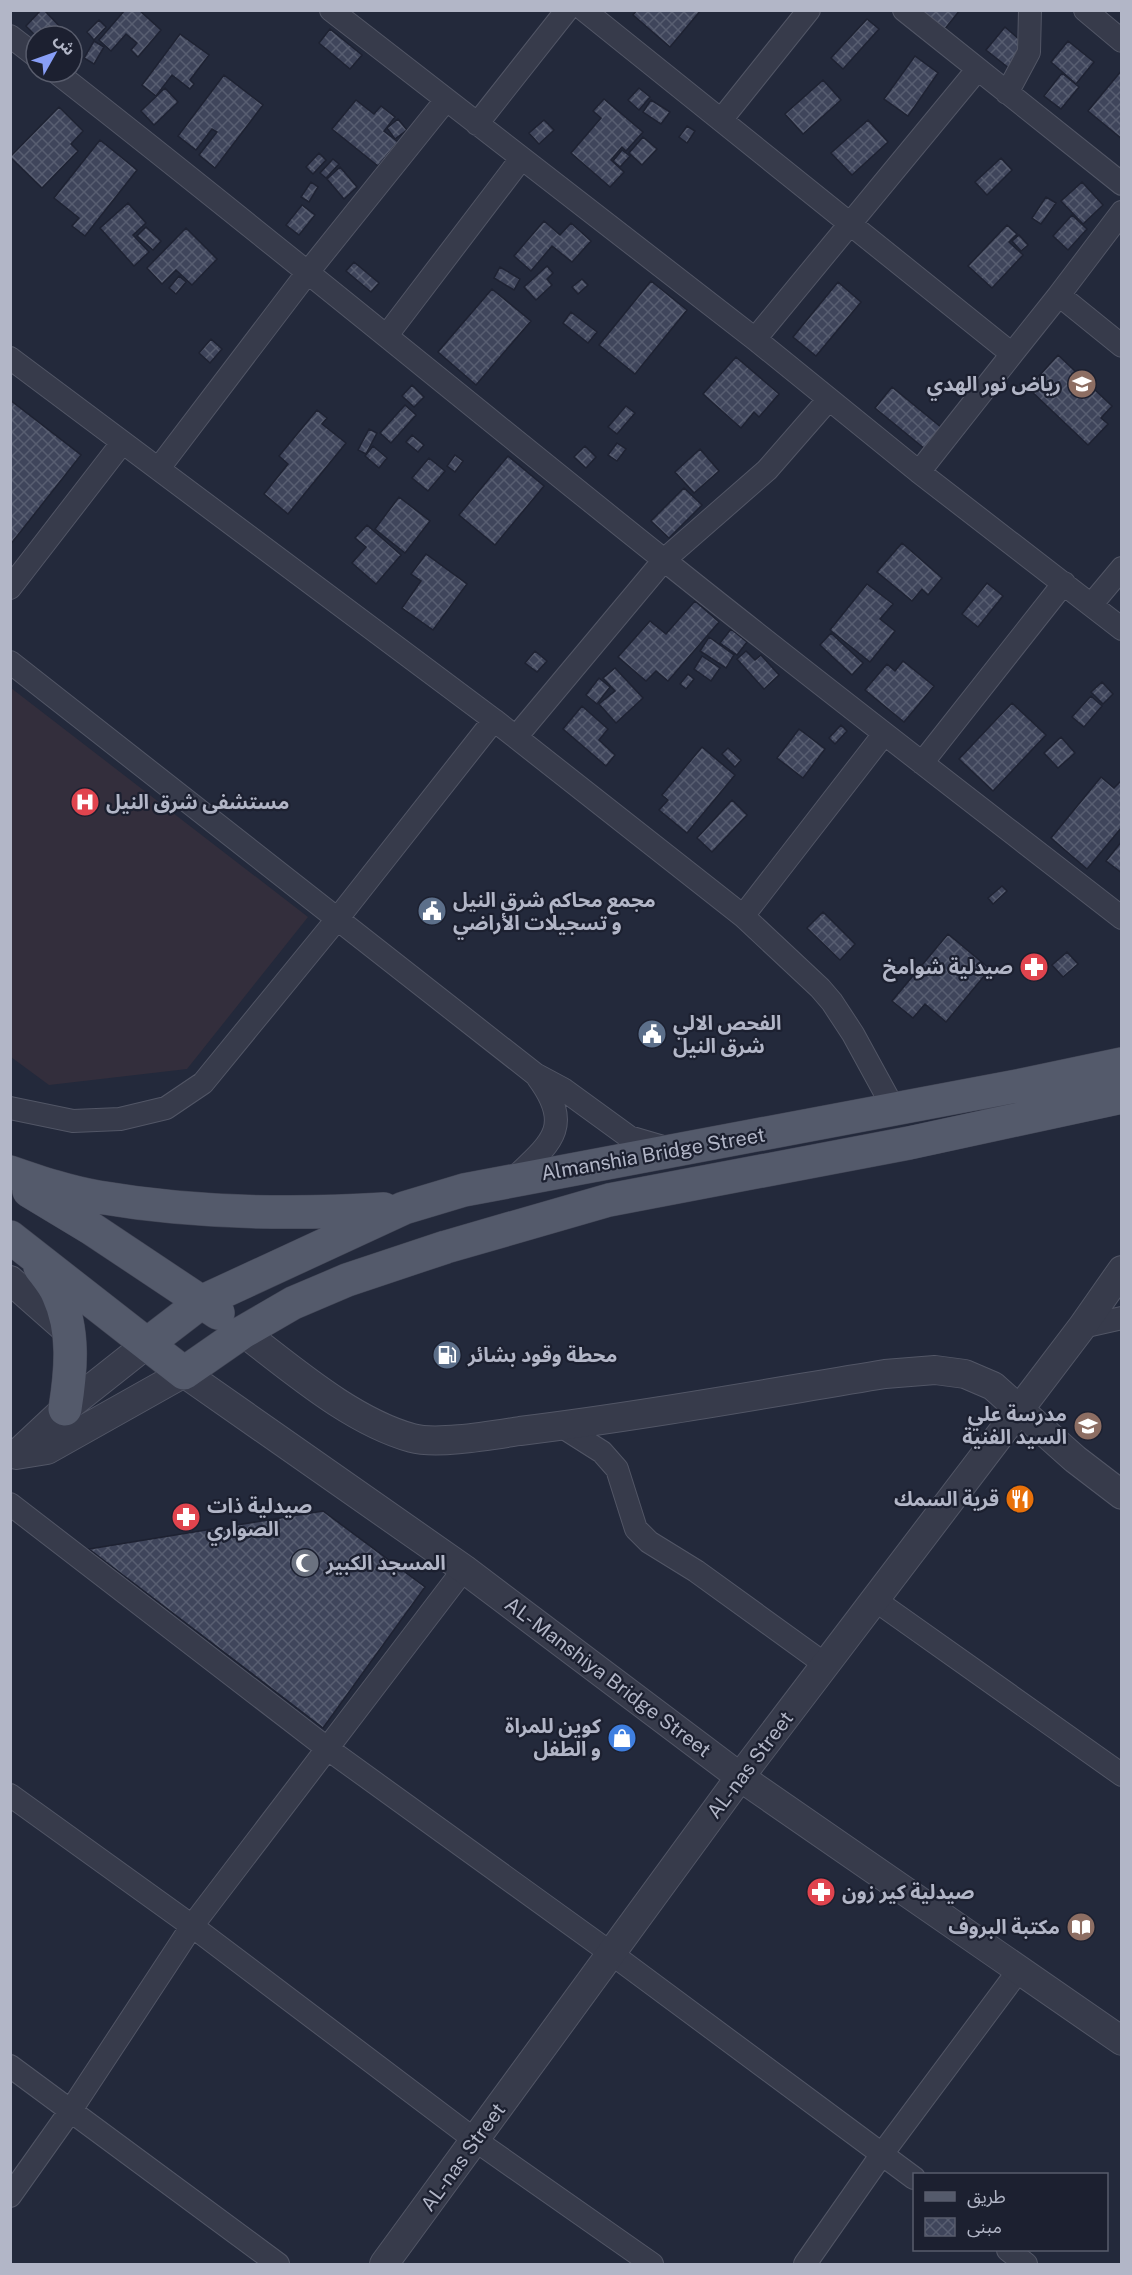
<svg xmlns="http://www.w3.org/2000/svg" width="1132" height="2275" font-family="'Public Sans','Noto Sans Arabic',sans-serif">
  <defs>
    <pattern id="building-cross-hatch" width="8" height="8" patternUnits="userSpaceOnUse" patternTransform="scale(1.5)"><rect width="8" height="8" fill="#3f455b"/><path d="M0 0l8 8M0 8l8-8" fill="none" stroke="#585e71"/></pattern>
  </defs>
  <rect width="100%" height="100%" fill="#23293b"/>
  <path fill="#332e3c" d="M11,688L308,917L187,1069L49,1085L11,1057Z"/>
  <path fill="url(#building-cross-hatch)" stroke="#1e2232" stroke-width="1.5" d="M41,10H44L64,31L60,36H36L26,26Z
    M125,10H139L161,30L138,57L131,50L137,43L126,34L111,51L99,40Z
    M637,10H701L670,47L633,15Z
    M909,10H960L940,35Z
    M867,19L879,29L843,69L831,58Z
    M99,20L106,27L94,40L87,32Z
    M1005,27L1028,47L1010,69L986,50Z
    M330,29L362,55L350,69L319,43Z
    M180,34L209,55L190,80L194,84L190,89L172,75L156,96L142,85Z
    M94,41L104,47L94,64L84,58Z
    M1068,41L1094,62L1076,84L1051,62Z
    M915,56L938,73L908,116L884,99Z
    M1122,70V139L1088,111Z
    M1062,73L1079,87L1061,109L1044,96Z
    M224,75L263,105L215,168L199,155L217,132L212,129L196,150L178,136Z
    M823,80L841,100L803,134L785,114Z
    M165,88L178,102L154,125L141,111Z
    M639,88L650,97L639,110L628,100Z
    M604,99L643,132L626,151L622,147L611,160L624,172L610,187L571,153L601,118L593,111Z
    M356,100L374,114L381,106L395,117L384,131L398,142L378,166L332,129Z
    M651,100L670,112L661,124L643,112Z
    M59,107L83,131L71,144L78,151L42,188L10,157Z
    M398,119L407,130L395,139L387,128Z
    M544,120L554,130L539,144L529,133Z
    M868,120L888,142L852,175L831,153Z
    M687,126L695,131L687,143L679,137Z
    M643,137L657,149L642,165L629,153Z
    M100,140L137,170L85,236L72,226L79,218L54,198Z
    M622,150L630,156L620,167L613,161Z
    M319,153L326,160L313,174L306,167Z
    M1001,158L1012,170L987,195L975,182Z
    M333,159L339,164L326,178L320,173Z
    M340,167L357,187L344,199L327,179Z
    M311,182L318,187L309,202L301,197Z
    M1082,182L1103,205L1083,224L1061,201Z
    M1046,197L1056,203L1041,224L1032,218Z
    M128,203L146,223L133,235L149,252L134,266L100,228Z
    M302,205L315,215L299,235L286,225Z
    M1072,215L1087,229L1068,250L1053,236Z
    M544,221L560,235L571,223L591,241L572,262L552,246L531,271L514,256Z
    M1007,225L1017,234L1009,242L1023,255L992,288L968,266Z
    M146,227L161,241L153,250L137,236Z
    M186,228L217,259L192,285L176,270L162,284L147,268Z
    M1019,235L1028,245L1021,251L1012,241Z
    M354,262L379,283L371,292L346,271Z
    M547,266L553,273L547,279L552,285L536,300L524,287Z
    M500,267L520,279L514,290L494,278Z
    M179,276L186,282L176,294L169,288Z
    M582,279L588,285L578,294L572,287Z
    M651,281L687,310L635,374L599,345Z
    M838,282L861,302L816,356L793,337Z
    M492,289L531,321L476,385L438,352Z
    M571,312L597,332L588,343L563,323Z
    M211,339L222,349L210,363L199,353Z
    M1058,355L1112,406L1101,418L1108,424L1088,445L1028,388Z
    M736,357L779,394L759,417L754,412L741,428L703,394Z
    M412,385L424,397L414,407L402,396Z
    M892,387L942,428L925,449L875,408Z
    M10,400L81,455L10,545Z
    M405,405L416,415L391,443L380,433Z
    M626,406L635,413L617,434L608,427Z
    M317,410L327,418L322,424L346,443L288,514L264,494L288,464L279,456Z
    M369,429L377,433L366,454L358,450Z
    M412,435L424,445L418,452L406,442Z
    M617,443L626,449L617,461L608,455Z
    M373,446L387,458L379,468L365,456Z
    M585,446L596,457L586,468L574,457Z
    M700,449L719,471L694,493L675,472Z
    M455,455L463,461L455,472L447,466Z
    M508,456L544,486L495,545L459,515Z
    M429,458L445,471L428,491L412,478Z
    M684,488L702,505L669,538L651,521Z
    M399,497L430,521L405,553L375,529Z
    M367,525L401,555L376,584L352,563L366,547L355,538Z
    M902,543L942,578L928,595L922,589L912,601L877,572Z
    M426,554L467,584L433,630L402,608L421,581L411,574Z
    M987,583L1003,596L978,627L962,614Z
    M867,584L893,604L880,619L895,631L870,662L830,630Z
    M695,601L719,622L668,681L656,671L646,681L618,657L650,621L666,634Z
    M731,629L747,642L737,655L720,643Z
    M831,633L863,663L852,675L820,645Z
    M709,637L734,655L726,668L700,651Z
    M535,651L547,661L537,672L525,663Z
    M746,651L755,660L761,655L779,675L764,689L737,659Z
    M702,656L720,668L711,681L694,669Z
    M903,661L934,686L904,722L865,690L887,664L895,671Z
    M615,668L643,698L616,723L599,704L615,691L603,678Z
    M688,674L694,679L686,689L680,684Z
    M599,678L610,687L597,704L586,695Z
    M1102,682L1113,694L1103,704L1091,692Z
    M1091,696L1102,706L1084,727L1072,717Z
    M1012,703L1046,735L993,791L959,759Z
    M582,706L608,729L599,740L615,755L606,766L563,729Z
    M841,725L847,731L835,744L829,738Z
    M799,729L825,749L803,778L777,758Z
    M1061,737L1075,753L1058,768L1044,753Z
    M702,747L735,775L687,833L659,810L668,800L662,795Z
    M728,748L741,760L735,767L722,754Z
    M1101,777L1114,788L1122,780V827L1087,869L1051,838Z
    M732,800L747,815L712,852L697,838Z
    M1122,841V873L1106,861Z
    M1002,886L1007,891L993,904L988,898Z
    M823,912L855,944L840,960L807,928Z
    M948,934L990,969L946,1022L925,1004L913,1018L892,1001Z
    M1067,952L1078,964L1063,977L1052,965Z
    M323,1511L425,1587L323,1728L89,1549Z"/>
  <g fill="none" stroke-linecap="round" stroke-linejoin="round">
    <g stroke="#525666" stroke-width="24">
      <path id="minor" d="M331,10L755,339L919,472L1122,629
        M584,10L1012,354L1059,295L1122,346
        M904,10L1122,184
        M1085,10L1122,41
        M10,36L36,56
        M56,72C261,232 461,398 664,560C815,681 969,799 1122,918
        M1007,93L1029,52L1030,10
        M721,120L809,10
        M477,124L567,10
        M1059,295L1122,212
        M387,335L521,159
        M755,339L977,70
        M10,358L494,720L743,916L820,988L832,1002L853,1034L894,1109
        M159,468L308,272L446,100
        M919,472L1012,354
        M10,588L122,443
        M1091,605L1122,568
        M10,662L535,1074L563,1089L629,1137L670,1149
        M516,737L664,560L767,470L829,399
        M922,763L1064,583
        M743,916L884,734
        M10,1108L73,1121L120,1119L166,1108L203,1083L338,918L494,720
        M513,1179C551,1143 574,1127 538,1078
        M1082,1327L1122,1318
        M561,1426L602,1452L617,1469L636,1529L649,1542L696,1571L826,1665
        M10,1504L328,1749L612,1954L914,2178
        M875,1600L1122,1775
        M10,1795L192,1926L475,2140L652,2264
        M10,2066L278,2264
        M10,2196L71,2110L192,1926L464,1569
        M1008,2250L1026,2264
        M805,2264L882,2154L1019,1970"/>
    </g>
    <g stroke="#525666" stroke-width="30">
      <path id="tertiary" d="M10,1280L69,1332
        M243,1332C293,1370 351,1421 412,1438C437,1445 493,1435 520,1431C642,1416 763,1394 885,1374L935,1370L965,1374L993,1386L1075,1459L1122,1495
        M19,1452L65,1409L147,1344
        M16,1455L47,1450L184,1373L464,1569L740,1777L1122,2041
        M384,2264L740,1777L1082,1327L1122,1270"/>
    </g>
    <g stroke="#404454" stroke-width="34">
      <path id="primary" d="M10,1172C39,1182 68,1192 98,1197C192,1213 289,1215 384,1209
        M29,1191L92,1229L218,1313
        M10,1237L184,1373L243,1332L293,1303L347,1280L446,1247L609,1200L909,1143L1122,1097
        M40,1267C46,1275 54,1284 58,1294C75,1331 71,1371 65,1409
        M147,1344L203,1301L404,1208L464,1190L1022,1085L1122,1064"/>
    </g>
    <use href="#minor" stroke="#373b4b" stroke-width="22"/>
    <use href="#tertiary" stroke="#373b4b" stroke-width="28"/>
    <use href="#primary" stroke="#545a6b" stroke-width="33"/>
  </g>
  <defs>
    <g id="school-disc" transform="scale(1.5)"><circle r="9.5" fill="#8d6e63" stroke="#1c2030"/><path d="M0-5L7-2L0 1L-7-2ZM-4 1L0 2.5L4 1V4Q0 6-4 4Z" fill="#fff"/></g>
    <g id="hospital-disc" transform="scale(1.5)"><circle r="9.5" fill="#e0444e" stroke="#1c2030"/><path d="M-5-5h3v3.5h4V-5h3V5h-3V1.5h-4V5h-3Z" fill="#fff"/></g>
    <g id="civic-disc" transform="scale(1.5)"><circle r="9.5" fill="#5c6f8a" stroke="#1c2030"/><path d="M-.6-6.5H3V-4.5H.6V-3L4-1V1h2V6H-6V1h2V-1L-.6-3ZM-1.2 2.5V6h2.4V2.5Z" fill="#fff"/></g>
    <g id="pharmacy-disc" transform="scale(1.5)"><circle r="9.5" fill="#e0444e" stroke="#1c2030"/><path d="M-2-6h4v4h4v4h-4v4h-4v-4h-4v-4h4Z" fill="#fff"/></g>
    <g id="fuel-disc" transform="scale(1.5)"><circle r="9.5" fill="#5c6f8a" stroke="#1c2030"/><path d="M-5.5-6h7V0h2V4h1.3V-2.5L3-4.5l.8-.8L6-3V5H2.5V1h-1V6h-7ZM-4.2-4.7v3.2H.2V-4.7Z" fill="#fff"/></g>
    <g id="restaurant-disc" transform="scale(1.5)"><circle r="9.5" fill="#e8710a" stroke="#1c2030"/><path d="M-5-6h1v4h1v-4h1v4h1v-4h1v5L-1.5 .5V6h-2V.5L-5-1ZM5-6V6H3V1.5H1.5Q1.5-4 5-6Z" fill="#fff"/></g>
    <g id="mosque-disc" transform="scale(1.5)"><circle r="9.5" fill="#6b7280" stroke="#1c2030"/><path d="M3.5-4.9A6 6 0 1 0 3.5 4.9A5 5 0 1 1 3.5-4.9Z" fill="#fff"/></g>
    <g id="shop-disc" transform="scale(1.5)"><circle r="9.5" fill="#3f7fe0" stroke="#1c2030"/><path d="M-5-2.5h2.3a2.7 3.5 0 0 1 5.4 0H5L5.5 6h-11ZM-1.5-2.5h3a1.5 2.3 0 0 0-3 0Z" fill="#fff"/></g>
    <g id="library-disc" transform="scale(1.5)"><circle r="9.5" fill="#8d6e63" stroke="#1c2030"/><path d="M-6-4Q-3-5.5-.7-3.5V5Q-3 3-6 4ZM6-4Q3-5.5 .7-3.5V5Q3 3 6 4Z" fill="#fff"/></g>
  </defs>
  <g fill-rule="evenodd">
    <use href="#school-disc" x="1082" y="384"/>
    <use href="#hospital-disc" x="85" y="802"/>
    <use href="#civic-disc" x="432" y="911"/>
    <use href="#pharmacy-disc" x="1034" y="967"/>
    <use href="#civic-disc" x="652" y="1034"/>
    <use href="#fuel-disc" x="447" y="1355"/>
    <use href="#school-disc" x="1088" y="1426"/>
    <use href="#restaurant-disc" x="1020" y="1499"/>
    <use href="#pharmacy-disc" x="186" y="1517"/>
    <use href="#mosque-disc" x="305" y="1563"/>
    <use href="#shop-disc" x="622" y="1738"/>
    <use href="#pharmacy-disc" x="821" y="1892"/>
    <use href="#library-disc" x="1081" y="1927"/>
  </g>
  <g text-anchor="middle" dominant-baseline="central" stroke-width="4.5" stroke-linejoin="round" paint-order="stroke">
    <g font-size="20" font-weight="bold" fill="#b2b6c7" stroke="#1c2030" text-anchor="start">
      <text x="1061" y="384" text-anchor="end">رياض نور الهدي</text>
      <text x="106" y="802">مستشفى شرق النيل</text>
      <text x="453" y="900">مجمع محاكم شرق النيل<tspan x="453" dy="23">و تسجيلات الأراضي</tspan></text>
      <text x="1013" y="967" text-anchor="end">صيدلية شوامخ</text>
      <text x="673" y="1023">الفحص الالي<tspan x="673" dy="23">شرق النيل</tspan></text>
      <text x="468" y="1355">محطة وقود بشائر</text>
      <text x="1067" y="1414" text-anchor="end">مدرسة علي<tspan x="1067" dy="23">السيد الفنية</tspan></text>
      <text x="999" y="1499" text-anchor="end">قرية السمك</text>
      <text x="207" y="1506">صيدلية ذات<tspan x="207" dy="23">الصواري</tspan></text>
      <text x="326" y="1563">المسجد الكبير</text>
      <text x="601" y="1726" text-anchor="end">كوين للمراة<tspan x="601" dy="23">و الطفل</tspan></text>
      <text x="842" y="1892">صيدلية كير زون</text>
      <text x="1060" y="1927" text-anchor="end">مكتبة البروف</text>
    </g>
    <g font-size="20" fill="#b2b6c7" stroke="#1c2030">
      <text transform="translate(653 1154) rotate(-10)">Almanshia Bridge Street</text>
      <text transform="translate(608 1677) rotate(37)">AL- Manshiya Bridge Street</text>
      <text transform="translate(750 1765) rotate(-53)">AL-nas Street</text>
      <text transform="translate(463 2157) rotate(-54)">AL-nas Street</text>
    </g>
  </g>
  <rect width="1132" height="2275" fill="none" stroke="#b2b6c7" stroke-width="24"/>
  <rect x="913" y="2173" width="195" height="78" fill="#1c2030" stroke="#585c6c" stroke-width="1.5"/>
  <rect x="925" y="2192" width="30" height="9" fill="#545a6b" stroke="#585c6c" stroke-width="1.5"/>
  <text x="967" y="2203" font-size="18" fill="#b2b6c7">طريق</text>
  <rect x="925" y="2218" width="30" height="18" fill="url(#building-cross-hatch)" stroke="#585c6c" stroke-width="1.5"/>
  <text x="967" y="2233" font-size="18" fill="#b2b6c7">مبنى</text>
  <g transform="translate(54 54) rotate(50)"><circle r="28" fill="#1c2030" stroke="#585c6c" stroke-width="1.5"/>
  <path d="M0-4.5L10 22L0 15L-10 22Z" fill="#889ef6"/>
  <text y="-9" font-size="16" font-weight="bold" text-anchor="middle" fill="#b2b6c7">ش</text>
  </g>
</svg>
